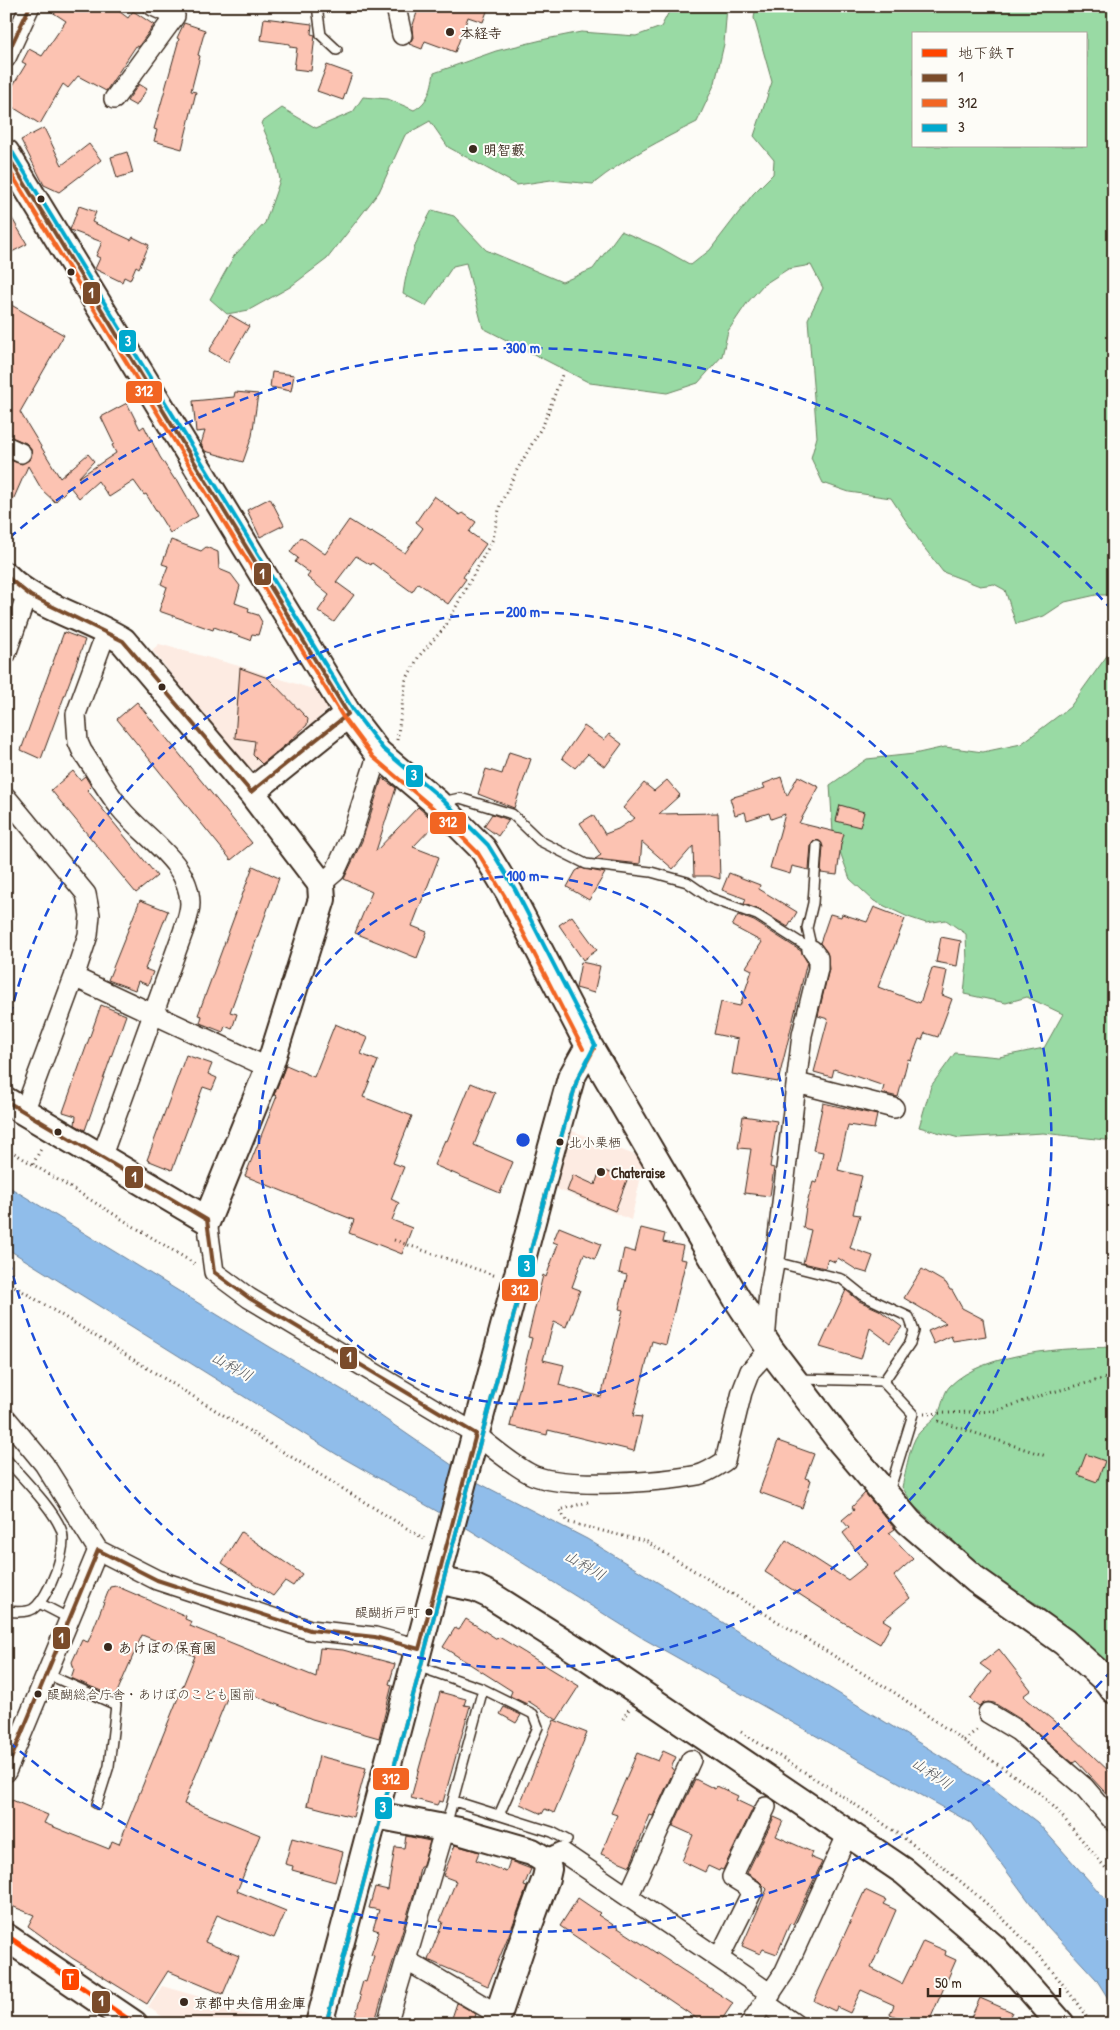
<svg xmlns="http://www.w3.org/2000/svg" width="1120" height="2030" font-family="'Patrick Hand','Klee One',sans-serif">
  <rect width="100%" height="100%" fill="#fdfcf7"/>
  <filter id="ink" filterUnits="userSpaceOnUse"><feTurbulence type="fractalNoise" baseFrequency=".02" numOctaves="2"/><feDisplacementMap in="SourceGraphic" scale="10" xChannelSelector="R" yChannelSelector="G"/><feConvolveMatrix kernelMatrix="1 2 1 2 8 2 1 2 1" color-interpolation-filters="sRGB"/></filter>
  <g filter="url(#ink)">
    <path fill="#fdebe2" d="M159,644L239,666L322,692L332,706L260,770L247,769L152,650Z
      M570,1130L645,1159L631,1220L555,1188Z
      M162,1986L228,2005L227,2011L297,2024H173L148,2007Z"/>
    <path fill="#99daa4" stroke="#6a8261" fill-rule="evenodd" d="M672,6H727L724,44L715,83L697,122C661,140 625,158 593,184L551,180L517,185L448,147L430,121L405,135L379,192L327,259L290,287L249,310L227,314L210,299L234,256L265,223L280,180L276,158L261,123L282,108L316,128L353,112L363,97L388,99L414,110C429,102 431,89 434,73L496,51L546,39L581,32L636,36L661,27Z
      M756,6H1114V595H1096L1065,602L1044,616L1016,624L1005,590L994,584L980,586L943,572L922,545L891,498L849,492L823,483L811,458L817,437L808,319L823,288L811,265L788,269L763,285L747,303L728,331L722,356L698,383L667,393L590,383L483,328L466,263L453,266L426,306L403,294C407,263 417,237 432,210L454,216L486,250L562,282L593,269L621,231L659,247L691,265L710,250L753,194L773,174L774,160L754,136L772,82L754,18ZM914,34H1086V146H914Z
      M1114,646V1141L1043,1133L959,1138L919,1127L931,1086L955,1053L999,1057L1044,1048L1063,1014L1027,997L1006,1003L964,994L967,963L966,934L946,920L926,923L908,917L874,901L850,879L833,833L830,785L867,759L914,754L945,747L983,752L1021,744L1070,707Z
      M1114,1347V1667L1037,1604L1004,1585L971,1559L946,1533L914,1506L902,1487C906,1472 908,1453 915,1439C920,1429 932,1423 938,1414C943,1405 943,1393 950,1386C985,1351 1067,1348 1114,1347Z"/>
    <path fill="#90bdea" stroke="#6e8298" d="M6,1185L270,1347L346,1392L475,1481L587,1539L991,1787L1037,1822L1114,1909V2008L1096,1979L1048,1927L971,1823L644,1639L470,1530L336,1454L6,1248Z"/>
    <path fill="#fcc3b2" stroke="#3b2a1e" d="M43,6H112L128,18L133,11L154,25L138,47L136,46L106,91L78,76L68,88L63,84L40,124L6,103V97L26,64L22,62L29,49L42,56L66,21Z
      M419,6H489L483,22L468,17L455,52L425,41L422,49L409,44L413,38L412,28Z
      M264,18L312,24L311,34L315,35L311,71L294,69L297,48L290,47V44L261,40Z
      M184,23L205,30L198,55L200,56L191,91L196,92L182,149L154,141L157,130L154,129L179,39L177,38Z
      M327,65L352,74L343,100L317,91Z
      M139,84L147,89L136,106L127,101Z
      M44,128L62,165L89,144L101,160L59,192L44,185L21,140Z
      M127,152L133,173L117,178L111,157Z
      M79,206L96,212L92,222L131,240L133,237L149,245L139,268L136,266L130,280L124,277L122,282L95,269L100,258L96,256L102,242L70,230Z
      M6,208L27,244L12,252L6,242Z
      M6,302L64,335L20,412L60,478L88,454L94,461L78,478L116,453L112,445L114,444L101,417L127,403L140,429L144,426L160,457L175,480L177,479L198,516L170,533L146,494L144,495L134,481L109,497L98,481L79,498L70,487L55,502L42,490L28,466L6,516V459L22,464L31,458L32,453L30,447L26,443L6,435Z
      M230,315L249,326L228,362L209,351Z
      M272,372L294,375L291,391L270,387Z
      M235,392L258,394L252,436L243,462L205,451L201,444L205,431L196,432L193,401L234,397Z
      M434,496L460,515L463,513L476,522L469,532L486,544L463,577L466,579L448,604L418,583L412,592L372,563L371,565L356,556L336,582L354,595L334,622L318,611L329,595L307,577L310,573L295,562L298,558L290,552L301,537L325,554L349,520L370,533L371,532L405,553L423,528L416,522Z
      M270,498L284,525L260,537L247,510Z
      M171,540L201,551L206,547L218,552L219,569L231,574L240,586L235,603L249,608L248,612L258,615L262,622L258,635L252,634L250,640L214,627L213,630L159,611L167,587L161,584L168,566L162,564Z
      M64,632L85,640L41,759L21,750Z
      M240,668L268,678L308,719L307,725L290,741L262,764L253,755L255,741L235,738Z
      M137,702L252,843L231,860L117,719Z
      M584,726L604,740L609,734L622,744L605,767L588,754L575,768L562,758Z
      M509,752L531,759L514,808L478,794L486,769L502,774Z
      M73,771L80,780L85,776L91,786L87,790L157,876L136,893L51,790Z
      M798,776L819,787L799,823L844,834L841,844L837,875L821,873L823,846L818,840L814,841L811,845L809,870L792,866L790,874L770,868L785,814L771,819L769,813L747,820L745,812L735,815L730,798L765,788L763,784L781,777L787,796Z
      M382,778L396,788L376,851L418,807L436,823L413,847L439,857L412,926L427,932L417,958L355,933L372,892L344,879L362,841Z
      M667,780L680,795L659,814L718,813L720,879L710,876H694L693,846L673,869L642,842L640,864L595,859L601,855L580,823L593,815L605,834L618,829L635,818L623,808L644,783L654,791Z
      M840,805L864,812L860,827L836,821Z
      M492,814L509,820L498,836L484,826Z
      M253,866L279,878L230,1012L237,1014L232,1029L225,1026L223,1032L200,1023L202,1016L198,1015Z
      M581,868L605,873L589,900L567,887L576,871Z
      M729,873L760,885L759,889L797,912L788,927L760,910L744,904L746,899L722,890Z
      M140,900L168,911L145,969L153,972L148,985L138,981L135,990L108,980Z
      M874,907L905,919L878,987L920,1003L932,968L947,971L942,995L952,999L938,1037L925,1033L922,1040L919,1039L911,1060L908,1059L898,1097L882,1093L884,1086L834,1069L832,1077L814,1072L828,1019L818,1016L829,969L827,952L820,943L830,914L841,917L842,914L867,922Z
      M738,915L754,921L801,951L807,962L778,1082L732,1074L738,1039L714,1034L721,1002L740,1006L752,970L746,967L762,942L732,926Z
      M572,916L597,950L583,960L559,925Z
      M941,937L961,941L957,966L936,962Z
      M581,962L600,966L594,993L576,988Z
      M101,1005L126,1015L85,1130L75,1125L76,1116L63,1112Z
      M335,1024L368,1038L361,1054L378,1061L363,1097L412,1116L393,1163L404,1167L391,1199L399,1203L392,1220L412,1228L402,1254L349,1233L354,1220L245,1176L277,1096L274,1095L286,1065L314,1077Z
      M186,1055L212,1064L208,1074L217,1078L212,1090L203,1087L172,1170L147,1160Z
      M471,1083L495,1093L474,1145L513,1162L500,1193L434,1165L445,1140L447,1141Z
      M823,1103L877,1115L874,1129L848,1125L838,1170L862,1176L853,1214L860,1215L850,1248L873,1256L867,1273L857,1270L838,1258L835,1262L828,1259L825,1268L803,1263L811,1230L803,1228L806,1207L813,1182L817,1183L823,1152L813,1150Z
      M743,1116L777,1121L770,1167L774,1168L770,1196L744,1193L751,1149L738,1148Z
      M605,1171L627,1180L615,1211L567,1191L573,1175L595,1185L599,1173L603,1175Z
      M559,1227L601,1244L595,1259L584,1254L572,1287L580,1290L566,1327L554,1322L543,1360L564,1365L559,1385L601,1397L623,1310L619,1309L627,1275L619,1273L624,1249L635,1252L641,1228L665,1234L663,1242L683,1246L680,1259L686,1260L666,1345L652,1341L633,1416L642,1417L634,1451L548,1430L547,1435L510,1426L532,1338L528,1337L543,1275L546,1277L558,1244L553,1242Z
      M922,1269L946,1283L950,1290H952L962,1308L983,1319L986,1336L953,1341L951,1336L934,1344L928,1331L946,1323L904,1298Z
      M846,1290L859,1301L879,1310L902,1327L890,1343L870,1328L861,1359L820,1347Z
      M778,1441L814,1454L805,1478L811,1480L802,1508L759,1492Z
      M1086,1454L1105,1461L1097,1482L1078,1475Z
      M865,1493L895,1529L889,1533L913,1559L894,1576L910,1598L883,1620L891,1625L880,1644L833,1616L765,1572L786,1540L848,1580L867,1565L843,1533L849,1528L842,1520L854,1510L852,1507Z
      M241,1532L302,1574L293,1586L285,1581L273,1596L222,1563Z
      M116,1586L186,1616L185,1619L192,1622L190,1626L316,1677L320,1648L343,1650L395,1664L389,1684L392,1685L379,1738L312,1719L232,1686L184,1804L260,1835L237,1891L286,1911L274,1938L217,1915L205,1942L239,1956L223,1994L168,1971L147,2004L72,1958L28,1926L34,1915L9,1905L11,1899L6,1897V1813L12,1800L48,1815L44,1823L109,1849L112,1841L119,1844L195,1656L142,1635L115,1697L71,1678L74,1669L72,1662L82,1640L88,1642L110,1587Z
      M466,1619L497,1639L499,1637L579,1686L557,1720L528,1701L527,1704L510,1696L512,1691L443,1647L455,1628L459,1630Z
      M999,1649L1031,1690L1023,1696L1070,1734L1114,1776V1802L1076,1761L1073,1763L1025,1722L994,1703L988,1702L979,1706L970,1699L991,1672L980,1664Z
      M440,1692L466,1699L464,1705L470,1706L443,1802L439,1801L437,1805L411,1798Z
      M504,1707L521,1715L516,1723L500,1714Z
      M554,1720L587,1733L554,1813L545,1809L542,1814L520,1804Z
      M663,1751L676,1757L671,1768L674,1770L653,1816L650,1815L630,1866L601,1854L617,1815L611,1813L637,1753L658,1761Z
      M319,1756L366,1768L353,1817L307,1805Z
      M695,1779L715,1789L717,1786L738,1796L736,1800L753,1808L723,1870L720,1869L719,1871L708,1866L705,1872L682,1861L693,1835L673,1826Z
      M774,1817L783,1821L776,1836L812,1852L810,1857L822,1862L793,1924L790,1923L777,1954L763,1949L760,1954L742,1946L767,1889L759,1881L747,1873Z
      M406,1836L430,1841L422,1867H420L417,1883L374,2024H353L361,1996L359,1995L363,1981L366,1982L374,1956L371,1955L379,1931L373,1929L379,1910L369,1908L375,1887L388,1890L395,1847L404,1848Z
      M292,1838L343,1852L335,1882L292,1870L293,1866L285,1864Z
      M455,1845L479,1852L476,1860L506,1872L510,1861L531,1869L524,1886L527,1887L512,1927L488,1986L428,1960L443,1922L440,1921L456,1881L443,1876Z
      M865,1890L886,1900L883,1904L896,1910L871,1968L902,1984L923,1941L946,1951L945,1955L956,1960L928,2024H913L890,2014L894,2005L861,1990L850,2013L837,2007L835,2011L814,2001Z
      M578,1898L600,1913L598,1915L733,2003L719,2024H705L560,1926Z
      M980,1998L1012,2012L1006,2024H968Z
      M457,2003L476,2014L473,2024H450Z"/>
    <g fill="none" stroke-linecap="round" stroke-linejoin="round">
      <g stroke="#3b2a1e" stroke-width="12">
        <path id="lane" d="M317,6L321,35L337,50
          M442,802L460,798L512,814L540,841L586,864L651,872L687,882L710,898L757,915L812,950
          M812,950L807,928L813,903L817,846
          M775,1262L842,1279L862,1295L909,1317L914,1331L910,1343L884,1381L798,1379
          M882,1381L913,1414L889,1492
          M6,1459C23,1479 51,1506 61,1529C69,1546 49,1598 33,1609C25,1613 15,1612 6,1611
          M39,1603L70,1619
          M417,1666L483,1689L533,1714L538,1727L499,1815
          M47,1674L116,1705L109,1766L97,1804
          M454,1801L552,1832L567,1840
          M446,1826L483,1689"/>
      </g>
      <g stroke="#3b2a1e" stroke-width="22">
        <path id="street" d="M398,6L397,12L402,35
          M6,58L30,6
          M114,99L175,16L153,6
          M6,446L21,453
          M6,654L27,594
          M6,797L86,894L90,915L88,935L74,977L24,1112
          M321,884L335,872L351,837L378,753
          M74,977L269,1068
          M797,1083L894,1108
          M101,1158L183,932C186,923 190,913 190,903C189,861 143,837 120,808C106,790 95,770 82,751L78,742L76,714L107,630
          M207,1220L214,1272L249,1298L476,1434C487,1444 521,1471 535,1476C570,1489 661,1482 698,1475C707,1473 717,1466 725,1461L742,1392L750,1371L770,1349
          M765,1342L769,1292L776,1253L802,1035L818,969V958L812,950
          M6,1418L44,1464L98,1550
          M988,1713L1018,1731L1084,1787L1114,1822
          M6,1772L98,1550L157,1580L310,1630L375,1637L419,1649
          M545,1860L562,1852L771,1994
          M628,1897L691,1760
          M719,1958L753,1890L732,1877L766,1807
          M406,1960L499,2015
          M765,2003L795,2024
          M387,2024L445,1828
          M750,2024L784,1973L848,1833"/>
      </g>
      <g stroke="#3b2a1e" stroke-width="30">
        <path id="secondary" d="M6,153L348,714L378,753L437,803L483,849L509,892L589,1046L737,1299L770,1349L837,1437L909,1522L976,1580L1064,1642L1107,1681L1114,1690
          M6,576C34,606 87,618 123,641L251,792L321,884L322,899L269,1068L207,1220L6,1101
          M251,792L348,714
          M437,1580L475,1588L490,1595L580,1652L905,1872L994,1948L1061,2024
          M376,1815L459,1831L532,1852L545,1860L548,1869L546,1878L522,1944L495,2024
          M6,1937L134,2024
          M319,2024L548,1161L571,1078L589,1046"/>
      </g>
      <path stroke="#3b2a1e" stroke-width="3" stroke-dasharray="1 4" stroke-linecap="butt" d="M397,740L406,680L419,656L445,627L493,539L500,505L517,470L544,423L562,375
        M6,1148L195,1264
        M33,1164L42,1147
        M394,1240L496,1276
        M6,1281L426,1540
        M924,1414L995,1411L1049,1393L1114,1376
        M938,1421L1046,1456
        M588,1502L560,1510L567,1522L647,1542L895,1693L1039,1793L1056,1809L1114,1878
        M623,1719L629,1709
        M741,1732C869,1813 1007,1893 1091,2024
        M964,1740L979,1728"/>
      <use href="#lane" stroke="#fdfcf7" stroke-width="9"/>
      <use href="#street" stroke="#fdfcf7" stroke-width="19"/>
      <use href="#secondary" stroke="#fdfcf7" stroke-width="26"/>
      <g stroke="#fdfcf7" stroke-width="8">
        <path id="bus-1" d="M6,57L30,6
          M6,153L348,714
          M6,576L31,596L123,641L251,792
          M251,792L348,714
          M6,1101L207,1220L214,1272L249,1298L476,1434
          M419,1649L476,1434
          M6,1771L98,1550L157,1580L310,1630L375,1637L419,1649
          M6,1937L134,2024"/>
      </g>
      <g stroke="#fdfcf7" stroke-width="8">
        <path id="bus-2" d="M6,165L343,717L373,757L433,808L478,853L504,895L583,1049
          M326,2024L554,1163L577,1080L594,1049"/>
      </g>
      <g stroke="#fdfcf7" stroke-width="8">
        <path id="bus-3" d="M11,150L353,710L383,749L441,798L488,845L515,889L595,1045L577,1080L554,1163L326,2024"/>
      </g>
      <use href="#bus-1" stroke="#7a4b2a" stroke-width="4"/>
      <use href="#bus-2" stroke="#f26522" stroke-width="4"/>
      <use href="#bus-3" stroke="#00a9ce" stroke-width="4"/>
      <g stroke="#fdfcf7" stroke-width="9">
        <path id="metro-1" d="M6,1935L135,2024"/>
      </g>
      <use href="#metro-1" stroke="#ff4500" stroke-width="5"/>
    </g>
  </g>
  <g fill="none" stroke="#1d4ed8" stroke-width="2.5" stroke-dasharray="9 6">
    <circle cx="523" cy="1140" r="264"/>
    <path d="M7 1030A528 528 0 1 1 7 1250"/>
    <path d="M1112 1670A792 792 0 0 1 9 1742M9 538A792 792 0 0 1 1112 610"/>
  </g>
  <g fill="#3b2a1e" stroke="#fdfcf7" stroke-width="2">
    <circle cx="450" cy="32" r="5"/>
    <circle cx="473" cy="149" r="5"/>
    <circle cx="41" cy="199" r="4.5"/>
    <circle cx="71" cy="272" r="4.5"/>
    <circle cx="162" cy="687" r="4.5"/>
    <circle cx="58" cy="1132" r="4.5"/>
    <circle cx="560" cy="1142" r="4.5"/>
    <circle cx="601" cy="1172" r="5"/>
    <circle cx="429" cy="1612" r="4.5"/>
    <circle cx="108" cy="1647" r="5"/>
    <circle cx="38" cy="1694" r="4.5"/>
    <circle cx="184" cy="2002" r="5"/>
  </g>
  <g text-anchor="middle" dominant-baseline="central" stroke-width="4" stroke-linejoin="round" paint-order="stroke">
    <g font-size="13" fill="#3b2a1e" stroke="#fdfcf7" text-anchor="start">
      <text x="569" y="1142">北小栗栖</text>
      <text x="420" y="1612" text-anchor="end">醍醐折戸町</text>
      <text x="47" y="1694">醍醐総合庁舎・あけぼのこども園前</text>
    </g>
    <g font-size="14" font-weight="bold" fill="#3b2a1e" stroke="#fdfcf7" text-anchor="start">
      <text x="460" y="32">本経寺</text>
      <text x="483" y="149">明智藪</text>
      <text x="611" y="1172">Chateraise</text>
      <text x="118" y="1647">あけぼの保育園</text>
      <text x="194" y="2002">京都中央信用金庫</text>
    </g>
    <g font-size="15" font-style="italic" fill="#54565b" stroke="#fdfcf7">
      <text transform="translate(232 1366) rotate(29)">山科川</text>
      <text transform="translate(585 1565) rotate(30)">山科川</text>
      <text transform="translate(932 1773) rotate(34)">山科川</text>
    </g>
  </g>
  <circle cx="523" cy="1140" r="8" fill="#1d4ed8" stroke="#fdfcf7" stroke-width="2.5"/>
  <g font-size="15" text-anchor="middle" font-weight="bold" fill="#1d4ed8" stroke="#fdfcf7" stroke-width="4" stroke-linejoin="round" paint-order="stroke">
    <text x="523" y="353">300 m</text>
    <text x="523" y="617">200 m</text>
    <text x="523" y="881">100 m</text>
  </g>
  <g stroke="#fdfcf7" stroke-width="2">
    <rect x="82" y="281" width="19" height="24" rx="5" fill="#7a4b2a"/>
    <rect x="118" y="329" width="19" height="24" rx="5" fill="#00a9ce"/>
    <rect x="125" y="380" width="38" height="24" rx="5" fill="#f26522"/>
    <rect x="253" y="562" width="19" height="24" rx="5" fill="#7a4b2a"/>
    <rect x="405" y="764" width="19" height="24" rx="5" fill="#00a9ce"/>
    <rect x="429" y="811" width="38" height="24" rx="5" fill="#f26522"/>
    <rect x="124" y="1165" width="20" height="24" rx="5" fill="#7a4b2a"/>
    <rect x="517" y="1254" width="19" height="24" rx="5" fill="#00a9ce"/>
    <rect x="501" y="1278" width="38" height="24" rx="5" fill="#f26522"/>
    <rect x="339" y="1346" width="19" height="24" rx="5" fill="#7a4b2a"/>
    <rect x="52" y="1626" width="19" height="24" rx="5" fill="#7a4b2a"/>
    <rect x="372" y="1767" width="38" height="24" rx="5" fill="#f26522"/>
    <rect x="374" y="1796" width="19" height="24" rx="5" fill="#00a9ce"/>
    <rect x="61" y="1968" width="19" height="23" rx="5" fill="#ff4500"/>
    <rect x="91" y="1990" width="20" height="24" rx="5" fill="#7a4b2a"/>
  </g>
  <g font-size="14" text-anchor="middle" font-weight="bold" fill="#fff">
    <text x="91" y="298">1</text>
    <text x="128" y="346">3</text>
    <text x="144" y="396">312</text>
    <text x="262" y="579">1</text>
    <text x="414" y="780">3</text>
    <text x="448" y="827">312</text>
    <text x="134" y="1182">1</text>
    <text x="527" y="1271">3</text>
    <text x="520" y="1295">312</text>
    <text x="349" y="1362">1</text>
    <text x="61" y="1643">1</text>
    <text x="391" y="1784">312</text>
    <text x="383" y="1812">3</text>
    <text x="70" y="1984">T</text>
    <text x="101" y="2006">1</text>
  </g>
  <rect width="1120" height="2030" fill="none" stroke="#fdfcf7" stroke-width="25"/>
  <rect x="12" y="12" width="1095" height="2005" fill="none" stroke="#3b2a1e" stroke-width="2" filter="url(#ink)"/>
  <rect x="912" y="32" width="175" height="115" fill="#fdfcf7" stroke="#afa8a0"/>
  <rect x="922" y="49" width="25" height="8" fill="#ff4500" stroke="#afa8a0"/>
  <text x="958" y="58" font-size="15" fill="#3b2a1e">地下鉄 T</text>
  <rect x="922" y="74" width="25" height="8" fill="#7a4b2a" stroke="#afa8a0"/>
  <text x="958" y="82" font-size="15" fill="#3b2a1e">1</text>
  <rect x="922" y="99" width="25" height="8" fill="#f26522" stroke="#afa8a0"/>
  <text x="958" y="108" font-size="15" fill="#3b2a1e">312</text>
  <rect x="922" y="124" width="25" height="8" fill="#00a9ce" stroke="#afa8a0"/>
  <text x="958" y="132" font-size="15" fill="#3b2a1e">3</text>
  <path d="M928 1988v8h132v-8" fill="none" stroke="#3b2a1e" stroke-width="2.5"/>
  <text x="935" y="1988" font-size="15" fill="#3b2a1e" stroke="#fdfcf7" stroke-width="4" paint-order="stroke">50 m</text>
</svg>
